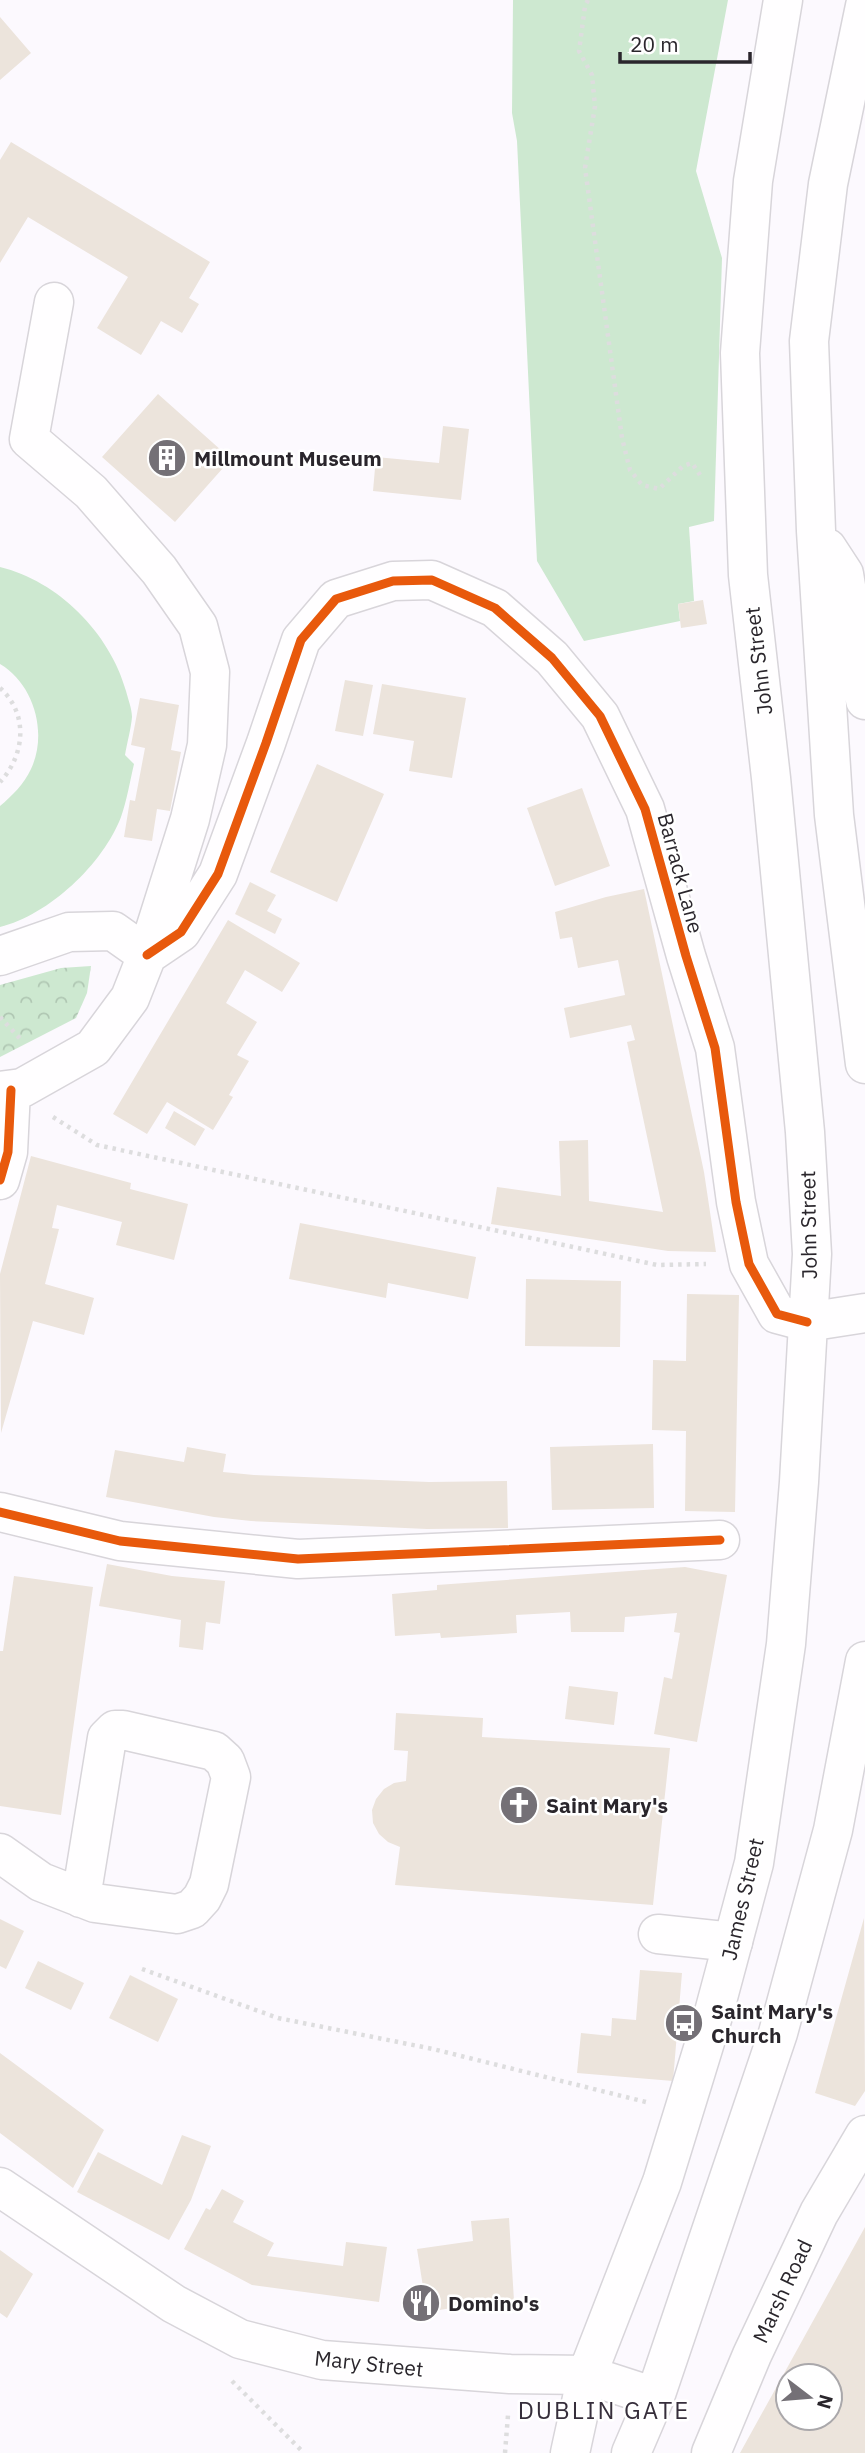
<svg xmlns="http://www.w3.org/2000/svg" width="865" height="2453" font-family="'IBM Plex Sans',sans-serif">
  <defs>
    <pattern id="forest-crowns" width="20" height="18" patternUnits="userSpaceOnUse" patternTransform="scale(1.75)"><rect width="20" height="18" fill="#cde8d0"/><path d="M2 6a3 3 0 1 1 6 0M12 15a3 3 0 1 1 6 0" fill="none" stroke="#b0c7b3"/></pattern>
  </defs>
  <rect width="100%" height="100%" fill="#fcf9fe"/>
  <path fill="#cde8d0" d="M513,0H728L696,171L722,258L714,521L689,527L694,601L678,604L680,621L584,641L537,561L517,141L512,113Z
    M0,567C58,581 110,633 126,691C128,699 132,709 132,717C131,729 127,743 125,755L134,764C130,781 127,800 121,817C103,864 49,915 0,927V806C12,796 24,784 31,769C48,733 34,684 0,664Z"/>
  <path fill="url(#forest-crowns)" d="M91,966L87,993L76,1018L0,1057V985L61,968Z"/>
  <path fill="#ece4dc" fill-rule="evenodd" d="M0,17L31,53L0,80Z
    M11,142L210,262L189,298L199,304L182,333L161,321L141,355L97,328L128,277L28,217L0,263V160Z
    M158,394L231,459L175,522L102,457Z
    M443,426L469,429L461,500L373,491L376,457L439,463Z
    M703,600L707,624L681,628L678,604Z
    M345,680L373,685L363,736L335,731Z
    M382,684L466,698L452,778L409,771L414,741L373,734Z
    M140,698L179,705L171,750L181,752L170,811L157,809L152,841L124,837L130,800L135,801L145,748L131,745Z
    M317,764L384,794L337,902L270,872Z
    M582,788L610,866L555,886L527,808Z
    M250,882L276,895L267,911L282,919L275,934L235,914Z
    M644,889L704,1172L716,1252L668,1251L491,1224L497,1187L561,1196L559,1141L588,1140L589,1201L663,1212L627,1042L635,1040L631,1025L570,1038L564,1008L625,995L618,960L578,968L572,937L560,939L555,912L606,897Z
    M228,920L300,963L282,992L245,970L226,1003L257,1022L237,1055L249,1061L229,1095L233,1097L213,1130L167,1102L147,1134L113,1114Z
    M174,1111L205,1129L195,1146L165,1128Z
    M31,1156L131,1183L130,1189L188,1204L174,1260L116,1245L122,1222L57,1205L52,1228L59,1229L45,1284L94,1298L84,1335L33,1321L1,1433L0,1274Z
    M300,1223L476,1257L468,1299L388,1283L386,1298L289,1279Z
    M526,1279L621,1281L620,1347L525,1346Z
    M687,1294L739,1295L735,1512L685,1511L686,1431L652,1430L653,1360L686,1361Z
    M653,1444L654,1508L552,1510L550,1447Z
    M187,1447L226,1454L223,1472L254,1475L429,1482L507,1481L508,1528L427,1529L251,1521L214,1517L106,1497L115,1450L184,1462Z
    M107,1564L172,1576L225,1581L220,1624L206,1622L203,1650L179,1647L181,1620L99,1606Z
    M685,1567L727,1575L697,1742L654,1734L664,1677L672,1679L680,1633L674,1632L677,1613L625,1617L624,1632H571L570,1612L516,1615L517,1633L441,1638L440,1633L395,1636L392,1594L437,1590V1585Z
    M14,1576L93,1587L61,1815L0,1806V1651H3Z
    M569,1686L618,1692L614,1725L565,1719Z
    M396,1713L483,1718L482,1737L670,1748L653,1905L395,1885L400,1847L388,1842L379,1834L373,1823L372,1810L376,1799L384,1789L394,1783L406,1781L408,1751L394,1750Z
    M864,1918L865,2091L855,2106L815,2093Z
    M0,1919L24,1931L6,1969L0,1966Z
    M38,1961L84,1983L71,2010L25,1988Z
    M640,1970L682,1973L673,2081L577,2073L581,2033L611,2036L612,2018L636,2020Z
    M130,1975L178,1999L158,2042L109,2018Z
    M0,2053L104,2130L73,2188L0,2133Z
    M182,2135L211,2146L191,2200L169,2240L77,2192L98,2152L162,2185Z
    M222,2189L244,2201L233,2222L274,2243L267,2256L343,2266L346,2242L387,2247L379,2302L252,2285L184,2249L206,2208L210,2210Z
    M509,2218L514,2301L477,2304L427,2312L417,2249L473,2241L471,2221Z
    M865,2227V2453H740ZM788,2376H830V2418H788Z
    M0,2250L33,2274L7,2318L0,2313Z"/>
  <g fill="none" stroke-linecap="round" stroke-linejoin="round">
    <g stroke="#d8d5da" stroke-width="41">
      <path id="minor" d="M54,302L29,439L91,492L159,570L198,626L210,672L207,745L190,819L147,955
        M147,955L181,932L218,874L266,743L301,640L336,599L393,581L432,580L495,608L552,658L600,716L645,809L686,956L715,1048L736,1202L749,1264L777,1314L807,1322
        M0,956L69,932L113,931L147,955L130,998L93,1048L22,1088L0,1091
        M0,1180L8,1152L11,1090
        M0,1512L120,1541L298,1559L720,1540
        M0,1853L41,1882L95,1903L177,1914L192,1909L202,1898L209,1884L231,1777L225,1761L214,1751L123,1730H115L107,1738L81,1898
        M658,1934L733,1942"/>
    </g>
    <g stroke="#d8d5da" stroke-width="41">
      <path id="major" d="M865,6L828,184L809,341L816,531L834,815L865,1064
        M827,548L844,574L865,700
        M807,1322L865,1313
        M0,2187L174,2304L240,2339L322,2360L510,2374L587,2375L655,2397
        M570,2453L587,2375L662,2182L713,2016L754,1863L786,1644L799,1482L812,1254L805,1132L771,778L748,575L740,353L753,181L783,0
        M631,2453L655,2397L778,2033L833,1830L865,1661
        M711,2453L752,2355L819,2213L865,2135"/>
    </g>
    <path stroke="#ddddde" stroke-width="4.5" stroke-dasharray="3.5 5" stroke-linecap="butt" d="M588,0L585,6L579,51L592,75L595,106L585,168L622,438L630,470L642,485L659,489L683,466L692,463L700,475
      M0,688C29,714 25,755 0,782
      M0,1017L23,1042
      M53,1117L97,1145L657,1265L706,1264
      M142,1969L278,2018L433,2049L646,2102
      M232,2381L304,2453
      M505,2453L508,2415"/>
    <use href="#minor" stroke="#fffeff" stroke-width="38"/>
    <use href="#major" stroke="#fffeff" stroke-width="38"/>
    <g stroke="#fff" stroke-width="13">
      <path id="cycleway" d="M147,955L181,932L218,874L266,743L301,640L336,599L393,581L432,580L495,608L552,658L600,716L645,809L686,956L715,1048L736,1202L749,1264L777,1314L807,1322
        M0,1180L8,1152L11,1090
        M0,1512L120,1541L298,1559L720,1540"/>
    </g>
    <use href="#cycleway" stroke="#e8590c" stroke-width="9"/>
  </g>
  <defs>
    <g id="building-disc" transform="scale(2.0125)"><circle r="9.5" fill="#747076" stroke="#fff"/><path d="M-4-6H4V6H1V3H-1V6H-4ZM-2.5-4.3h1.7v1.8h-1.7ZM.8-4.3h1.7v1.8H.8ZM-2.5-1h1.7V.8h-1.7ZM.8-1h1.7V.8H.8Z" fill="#fff"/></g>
    <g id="church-disc" transform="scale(2.0125)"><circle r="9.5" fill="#747076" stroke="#fff"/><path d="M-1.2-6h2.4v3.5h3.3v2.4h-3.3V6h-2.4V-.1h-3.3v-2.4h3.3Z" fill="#fff"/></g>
    <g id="bus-disc" transform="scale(2.0125)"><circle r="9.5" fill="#747076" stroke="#fff"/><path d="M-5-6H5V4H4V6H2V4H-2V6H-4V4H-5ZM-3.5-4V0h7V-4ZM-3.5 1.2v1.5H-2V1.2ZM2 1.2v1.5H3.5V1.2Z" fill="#fff"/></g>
    <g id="restaurant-disc" transform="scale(2.0125)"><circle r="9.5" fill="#747076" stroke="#fff"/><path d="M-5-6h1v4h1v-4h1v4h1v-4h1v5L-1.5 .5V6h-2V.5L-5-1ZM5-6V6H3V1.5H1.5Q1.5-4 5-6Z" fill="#fff"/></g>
  </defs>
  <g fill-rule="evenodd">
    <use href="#building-disc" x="167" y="458"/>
    <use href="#church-disc" x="519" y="1805"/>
    <use href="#bus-disc" x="684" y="2023"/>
    <use href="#restaurant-disc" x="421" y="2303"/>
  </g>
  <g text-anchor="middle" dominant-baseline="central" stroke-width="5" stroke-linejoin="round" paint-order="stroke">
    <g font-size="21" font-weight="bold" fill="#2a262c" stroke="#fff" text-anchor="start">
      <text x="194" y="458">Millmount Museum</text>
      <text x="546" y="1805">Saint Mary's</text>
      <text x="711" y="2011">Saint Mary's<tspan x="711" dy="24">Church</tspan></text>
      <text x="448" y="2303">Domino's</text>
    </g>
    <g font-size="21" fill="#2a262c" stroke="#fff">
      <text transform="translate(758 661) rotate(-97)">John Street</text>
      <text transform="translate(681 873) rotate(75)">Barrack Lane</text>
      <text transform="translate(808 1225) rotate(-91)">John Street</text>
      <text transform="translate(742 1899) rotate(-77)">James Street</text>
      <text transform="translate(782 2291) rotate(-65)">Marsh Road</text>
      <text transform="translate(369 2363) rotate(6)">Mary Street</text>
    </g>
    <g font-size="24" letter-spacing="2" fill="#362e3b" stroke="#fff">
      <text x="604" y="2410">DUBLIN GATE</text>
    </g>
  </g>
  <g transform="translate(809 2397) rotate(106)"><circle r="33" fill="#ffffff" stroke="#aaa8ab" stroke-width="2"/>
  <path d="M0-5L12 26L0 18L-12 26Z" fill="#747076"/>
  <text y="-10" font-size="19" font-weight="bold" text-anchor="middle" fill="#2a262c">N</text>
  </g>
  <path d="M620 52v10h130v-10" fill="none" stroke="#2a262c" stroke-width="3.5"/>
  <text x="630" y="52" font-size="21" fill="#2a262c" stroke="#ffffff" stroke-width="5" paint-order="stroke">20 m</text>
</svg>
